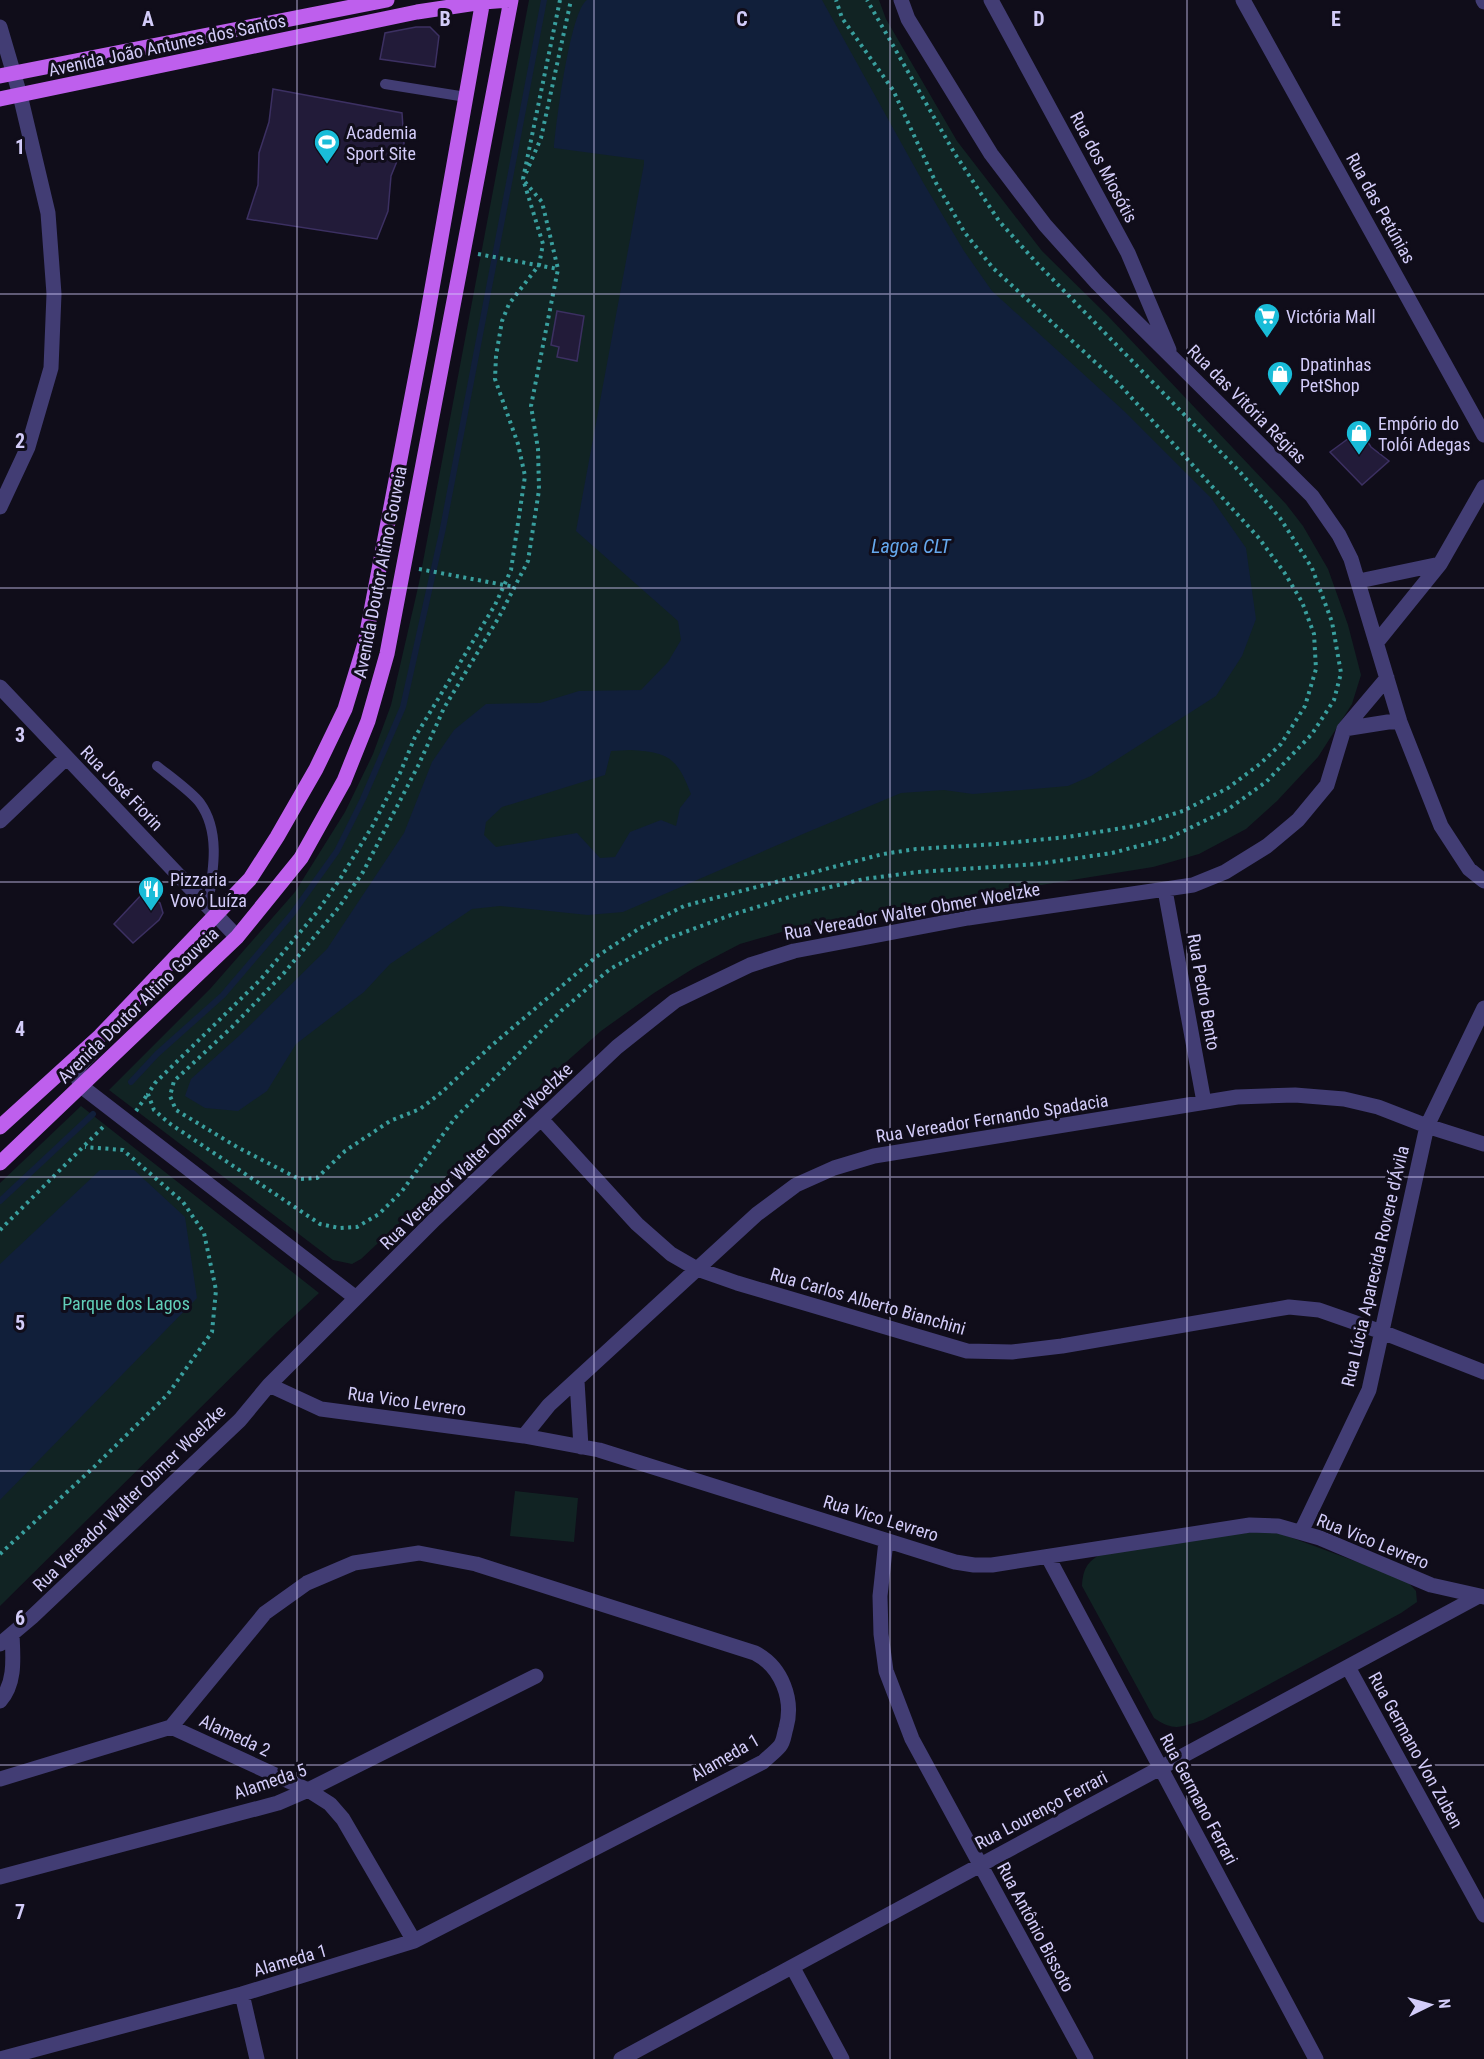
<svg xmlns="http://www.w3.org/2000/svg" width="1484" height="2059" font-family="'Roboto Condensed',sans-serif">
  <rect width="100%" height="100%" fill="#100d1a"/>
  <path fill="#112323" d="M529,0H879L886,19L957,141L1042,251L1108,316L1286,504L1303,526L1328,569L1348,625L1361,675L1352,704L1318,757L1277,801L1246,829L1199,854L1153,867L885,910L785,931L740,944L694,968L654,993L601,1031L547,1079L470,1157L361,1259L352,1264L333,1260L109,1090L210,989L295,892L345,812L373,754L391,705L419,583Z
    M81,1106L319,1293L278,1331L0,1606V1183Z
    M515,1491L578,1498L574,1542L510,1536Z
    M1271,1530L1406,1580L1416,1591L1417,1602L1401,1613L1203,1720C1180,1727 1175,1732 1154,1718L1082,1586C1083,1569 1087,1562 1101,1554L1211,1537Z"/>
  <path fill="#111f3a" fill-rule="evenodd" d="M587,0H822L924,184L964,251L992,291L1124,411L1211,498L1246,548L1256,619L1242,656L1216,696L1091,776L1068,786L973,794L944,790L901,793L803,834L623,912L588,915L500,906L472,909L390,964L364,992L296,1044L267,1091L238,1111L205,1108L185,1096L191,1079L240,1035L327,949L404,833L432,762L454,730L486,704L540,703L579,691L641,690L668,662L681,640L678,621L576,531L644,164V160L554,148C556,123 570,11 587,0ZM630,750C669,752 677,758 691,794L680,808L676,826L661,820L630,832L615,857L600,858L577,833L496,847L484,835L486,822L502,807L605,775L611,751Z
    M100,1170H134L185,1217L197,1298L0,1500V1264Z"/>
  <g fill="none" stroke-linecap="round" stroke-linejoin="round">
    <path stroke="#111f3a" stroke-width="6" d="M131,1082L157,1054L223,995L292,914L337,851L363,799L403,707L443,528L544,0
      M0,1201L93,1114"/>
  </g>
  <path fill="#221b39" stroke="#3c3062" stroke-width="1.5" d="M416,27H430L439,36L435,67L380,59L385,33Z
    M273,89L402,113L404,144L391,176L388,211L377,239L247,219L258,185L259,153L269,122Z
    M557,311L584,316L577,361L557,357L559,347L551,345Z
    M1360,430L1371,447L1389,461L1362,485L1330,452Z
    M145,891L160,903L163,913L159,920L133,943L114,924Z"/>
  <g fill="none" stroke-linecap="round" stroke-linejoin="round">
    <path stroke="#399f9e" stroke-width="4" stroke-dasharray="3 4.5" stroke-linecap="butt" d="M560,0L523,179L543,244L539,265L509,304L502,321L496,356L495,379L518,444L525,476L511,570L495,605L415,737L400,773L373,825L340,879L317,912L261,979L155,1083L148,1094L154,1110L169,1123L320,1224L339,1228L357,1227L379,1214L402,1191L455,1118L561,1011L610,969L666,939L731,915L796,895L864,879L918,872L1037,864L1112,853L1169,838L1227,810L1266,782L1312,734L1334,700L1341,673L1332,622L1312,568L1280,518L1240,472L1035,261L999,221L955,154L867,0
      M526,173L541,138L571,0
      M525,182L542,202L558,269L531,406L538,449L539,490L528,561L499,617L444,708L419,764L363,872L339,907L284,973L232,1027L174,1081L170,1096L176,1110L237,1147L299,1179L317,1178L345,1151L390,1121L420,1109L442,1092L491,1046L596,957L640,928L684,906L883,854L916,849L997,844L1067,837L1135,826L1183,811L1228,788L1261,763L1281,744L1305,706L1316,669L1314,634L1302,602L1284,572L1258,537L1120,385L993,268L965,233L936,183L893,90L842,18L836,0
      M478,254L558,269
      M419,569L515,587
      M136,1111L147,1095
      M0,1230L105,1125
      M0,1554L94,1467L168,1394L212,1332L216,1290L204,1233L183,1202L123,1150L85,1147"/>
    <path stroke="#423d74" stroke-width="10" d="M385,84L466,97
      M157,766C168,775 192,792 200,803C221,832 213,872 208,904"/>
    <path stroke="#423d74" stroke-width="15" d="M901,0L908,19L991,154L1045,225L1097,283L1312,496L1339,535L1351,559L1400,722L1441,826L1469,869L1484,881
      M991,0L1128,253L1169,350
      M1243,0L1484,435
      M1483,0L1484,2
      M0,27L20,95L48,213L54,294L51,368L28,447L0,507
      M1359,581L1440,564
      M1377,642L1440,564L1484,487
      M0,687L237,937
      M1344,729L1388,722H1400
      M0,821L66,758
      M1165,890L1204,1102
      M94,1050C82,1063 72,1068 81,1086L356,1298
      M542,1120L637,1224L671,1254L697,1269L737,1283L967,1351L1012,1352L1062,1346L1289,1307L1319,1310L1382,1332L1484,1372
      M577,1381L581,1447
      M269,1385L321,1409L524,1436L599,1450L955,1562L974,1565H992L1250,1525L1278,1526L1320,1538L1431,1585L1484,1597
      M524,1436L549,1405L757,1214L796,1185L834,1168L874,1156L1237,1097L1295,1095L1344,1099L1378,1107L1427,1126L1484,1144
      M1301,1532L1369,1390L1427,1126L1484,1008
      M886,1541L880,1596L881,1634L886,1671L912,1739L1086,2059
      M1048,1557L1316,2059
      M0,1644L32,1617L240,1420L269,1385L435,1219L617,1047L675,1001L750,965L794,951L968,918L1193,885L1225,872L1267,846L1298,820L1327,785L1344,729L1387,678
      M1348,1667L1484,1915
      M0,1701C16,1683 13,1657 12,1634
      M0,1779L171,1727L308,1790L330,1804L343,1819L414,1941
      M0,1877L278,1803L308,1790L536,1676
      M793,1968L842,2059
      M242,1994L257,2059
      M0,2059L242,1994L414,1941L763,1762C768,1757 775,1752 780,1746C784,1741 784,1734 786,1728C794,1700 782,1667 755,1653L476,1564L419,1553L354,1563L307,1583L265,1613L171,1727
      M621,2059L1479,1596"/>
    <path stroke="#be5fed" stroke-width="15" d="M0,76L387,0
      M0,99L417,12L483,2L511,0
      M0,1127L100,1036L250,879L277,837L316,769L345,709L365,643L425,328L483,0
      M0,1163L237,937L301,858L344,781L368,721L387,654L511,0"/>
  </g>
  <path fill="none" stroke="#d3ccf9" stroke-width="1.5" stroke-opacity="0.55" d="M297,0V2059M594,0V2059M890,0V2059M1187,0V2059M0,294H1484M0,588H1484M0,882H1484M0,1177H1484M0,1471H1484M0,1765H1484"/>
  <defs>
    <g id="stadium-pin" transform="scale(1.35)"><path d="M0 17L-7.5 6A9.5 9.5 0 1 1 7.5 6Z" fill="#19bcd8" stroke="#100d1a"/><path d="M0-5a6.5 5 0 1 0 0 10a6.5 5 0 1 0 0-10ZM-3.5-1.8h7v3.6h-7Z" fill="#fff"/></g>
    <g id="supermarket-pin" transform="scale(1.35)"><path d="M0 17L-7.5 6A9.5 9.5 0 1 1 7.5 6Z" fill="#19bcd8" stroke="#100d1a"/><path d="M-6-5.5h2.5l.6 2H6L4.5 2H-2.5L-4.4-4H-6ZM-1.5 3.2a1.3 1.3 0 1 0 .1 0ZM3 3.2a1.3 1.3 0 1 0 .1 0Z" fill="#fff"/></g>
    <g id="shop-pin" transform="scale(1.35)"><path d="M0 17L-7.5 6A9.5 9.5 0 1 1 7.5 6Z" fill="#19bcd8" stroke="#100d1a"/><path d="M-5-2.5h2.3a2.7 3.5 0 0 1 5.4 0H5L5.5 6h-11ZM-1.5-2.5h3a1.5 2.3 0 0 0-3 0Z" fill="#fff"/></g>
    <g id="restaurant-pin" transform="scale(1.35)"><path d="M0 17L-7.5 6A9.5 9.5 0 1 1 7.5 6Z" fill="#19bcd8" stroke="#100d1a"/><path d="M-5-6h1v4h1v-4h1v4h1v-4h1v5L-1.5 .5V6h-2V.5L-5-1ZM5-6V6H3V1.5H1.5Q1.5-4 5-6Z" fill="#fff"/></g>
  </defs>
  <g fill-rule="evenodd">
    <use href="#stadium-pin" x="327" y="142"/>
    <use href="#supermarket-pin" x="1267" y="316"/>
    <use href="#shop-pin" x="1280" y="374"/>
    <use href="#shop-pin" x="1359" y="433"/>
    <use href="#restaurant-pin" x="151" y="889"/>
  </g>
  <g text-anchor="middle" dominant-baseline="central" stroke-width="6" stroke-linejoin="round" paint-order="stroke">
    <g font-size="18" fill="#d3ccf9" stroke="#100d1a">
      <text transform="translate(167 45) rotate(-12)">Avenida João Antunes dos Santos</text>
      <text transform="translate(1104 167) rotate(62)">Rua dos Miosótis</text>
      <text transform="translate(1381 208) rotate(61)">Rua das Petúnias</text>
      <text transform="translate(1247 404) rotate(45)">Rua das Vitória Régias</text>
      <text transform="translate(380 572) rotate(-79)">Avenida Doutor Altino Gouveia</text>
      <text transform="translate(122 788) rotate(46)">Rua José Fiorin</text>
      <text transform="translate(912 911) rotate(-10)">Rua Vereador Walter Obmer Woelzke</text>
      <text transform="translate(1204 992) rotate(80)">Rua Pedro Bento</text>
      <text transform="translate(138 1005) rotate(-44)">Avenida Doutor Altino Gouveia</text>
      <text transform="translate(992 1118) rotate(-9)">Rua Vereador Fernando Spadacia</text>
      <text transform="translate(476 1156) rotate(-44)">Rua Vereador Walter Obmer Woelzke</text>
      <text transform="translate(1375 1266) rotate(-77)">Rua Lúcia Aparecida Rovere d'Ávila</text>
      <text transform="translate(868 1301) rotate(16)">Rua Carlos Alberto Bianchini</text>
      <text transform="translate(407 1401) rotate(8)">Rua Vico Levrero</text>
      <text transform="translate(129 1498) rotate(-44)">Rua Vereador Walter Obmer Woelzke</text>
      <text transform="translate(881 1518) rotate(17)">Rua Vico Levrero</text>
      <text transform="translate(1373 1541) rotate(22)">Rua Vico Levrero</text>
      <text transform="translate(235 1735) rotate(25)">Alameda 2</text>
      <text transform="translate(1416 1750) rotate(61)">Rua Germano Von Zuben</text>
      <text transform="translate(725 1757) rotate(-30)">Alameda 1</text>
      <text transform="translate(270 1781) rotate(-19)">Alameda 5</text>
      <text transform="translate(1199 1799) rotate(62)">Rua Germano Ferrari</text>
      <text transform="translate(1041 1810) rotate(-28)">Rua Lourenço Ferrari</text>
      <text transform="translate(1036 1927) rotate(62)">Rua Antônio Bissoto</text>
      <text transform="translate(290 1960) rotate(-16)">Alameda 1</text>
    </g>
    <g font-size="18" fill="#d3ccf9" stroke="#100d1a" text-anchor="start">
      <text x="346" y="132">Academia<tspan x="346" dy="21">Sport Site</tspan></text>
      <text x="1286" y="316">Victória Mall</text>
      <text x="1300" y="364">Dpatinhas<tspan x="1300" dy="21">PetShop</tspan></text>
      <text x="1378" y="423">Empório do<tspan x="1378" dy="21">Tolói Adegas</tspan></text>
      <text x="170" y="879">Pizzaria<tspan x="170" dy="21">Vovó Luíza</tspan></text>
    </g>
    <g font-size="18" fill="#61cfb9" stroke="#100d1a">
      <text x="126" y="1303">Parque dos Lagos</text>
    </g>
    <g font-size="20" font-style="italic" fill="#65a8ed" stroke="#100d1a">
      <text x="911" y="546">Lagoa CLT</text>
    </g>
  </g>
  <g font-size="20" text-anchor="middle" font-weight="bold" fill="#d3ccf9" stroke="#100d1a" stroke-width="6" stroke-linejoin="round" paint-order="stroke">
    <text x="148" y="26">A</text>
    <text x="445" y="26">B</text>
    <text x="742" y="26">C</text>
    <text x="1039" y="26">D</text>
    <text x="1336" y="26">E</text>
    <text x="20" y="154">1</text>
    <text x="20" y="448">2</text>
    <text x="20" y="742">3</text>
    <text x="20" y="1036">4</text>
    <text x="20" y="1330">5</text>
    <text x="20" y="1625">6</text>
    <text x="20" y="1919">7</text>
  </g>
  <g transform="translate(1430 2005) rotate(85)" stroke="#100d1a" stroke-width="4.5" paint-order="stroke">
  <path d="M0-4.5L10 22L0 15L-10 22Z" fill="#d3ccf9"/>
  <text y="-9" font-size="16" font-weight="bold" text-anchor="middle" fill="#d3ccf9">N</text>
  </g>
</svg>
